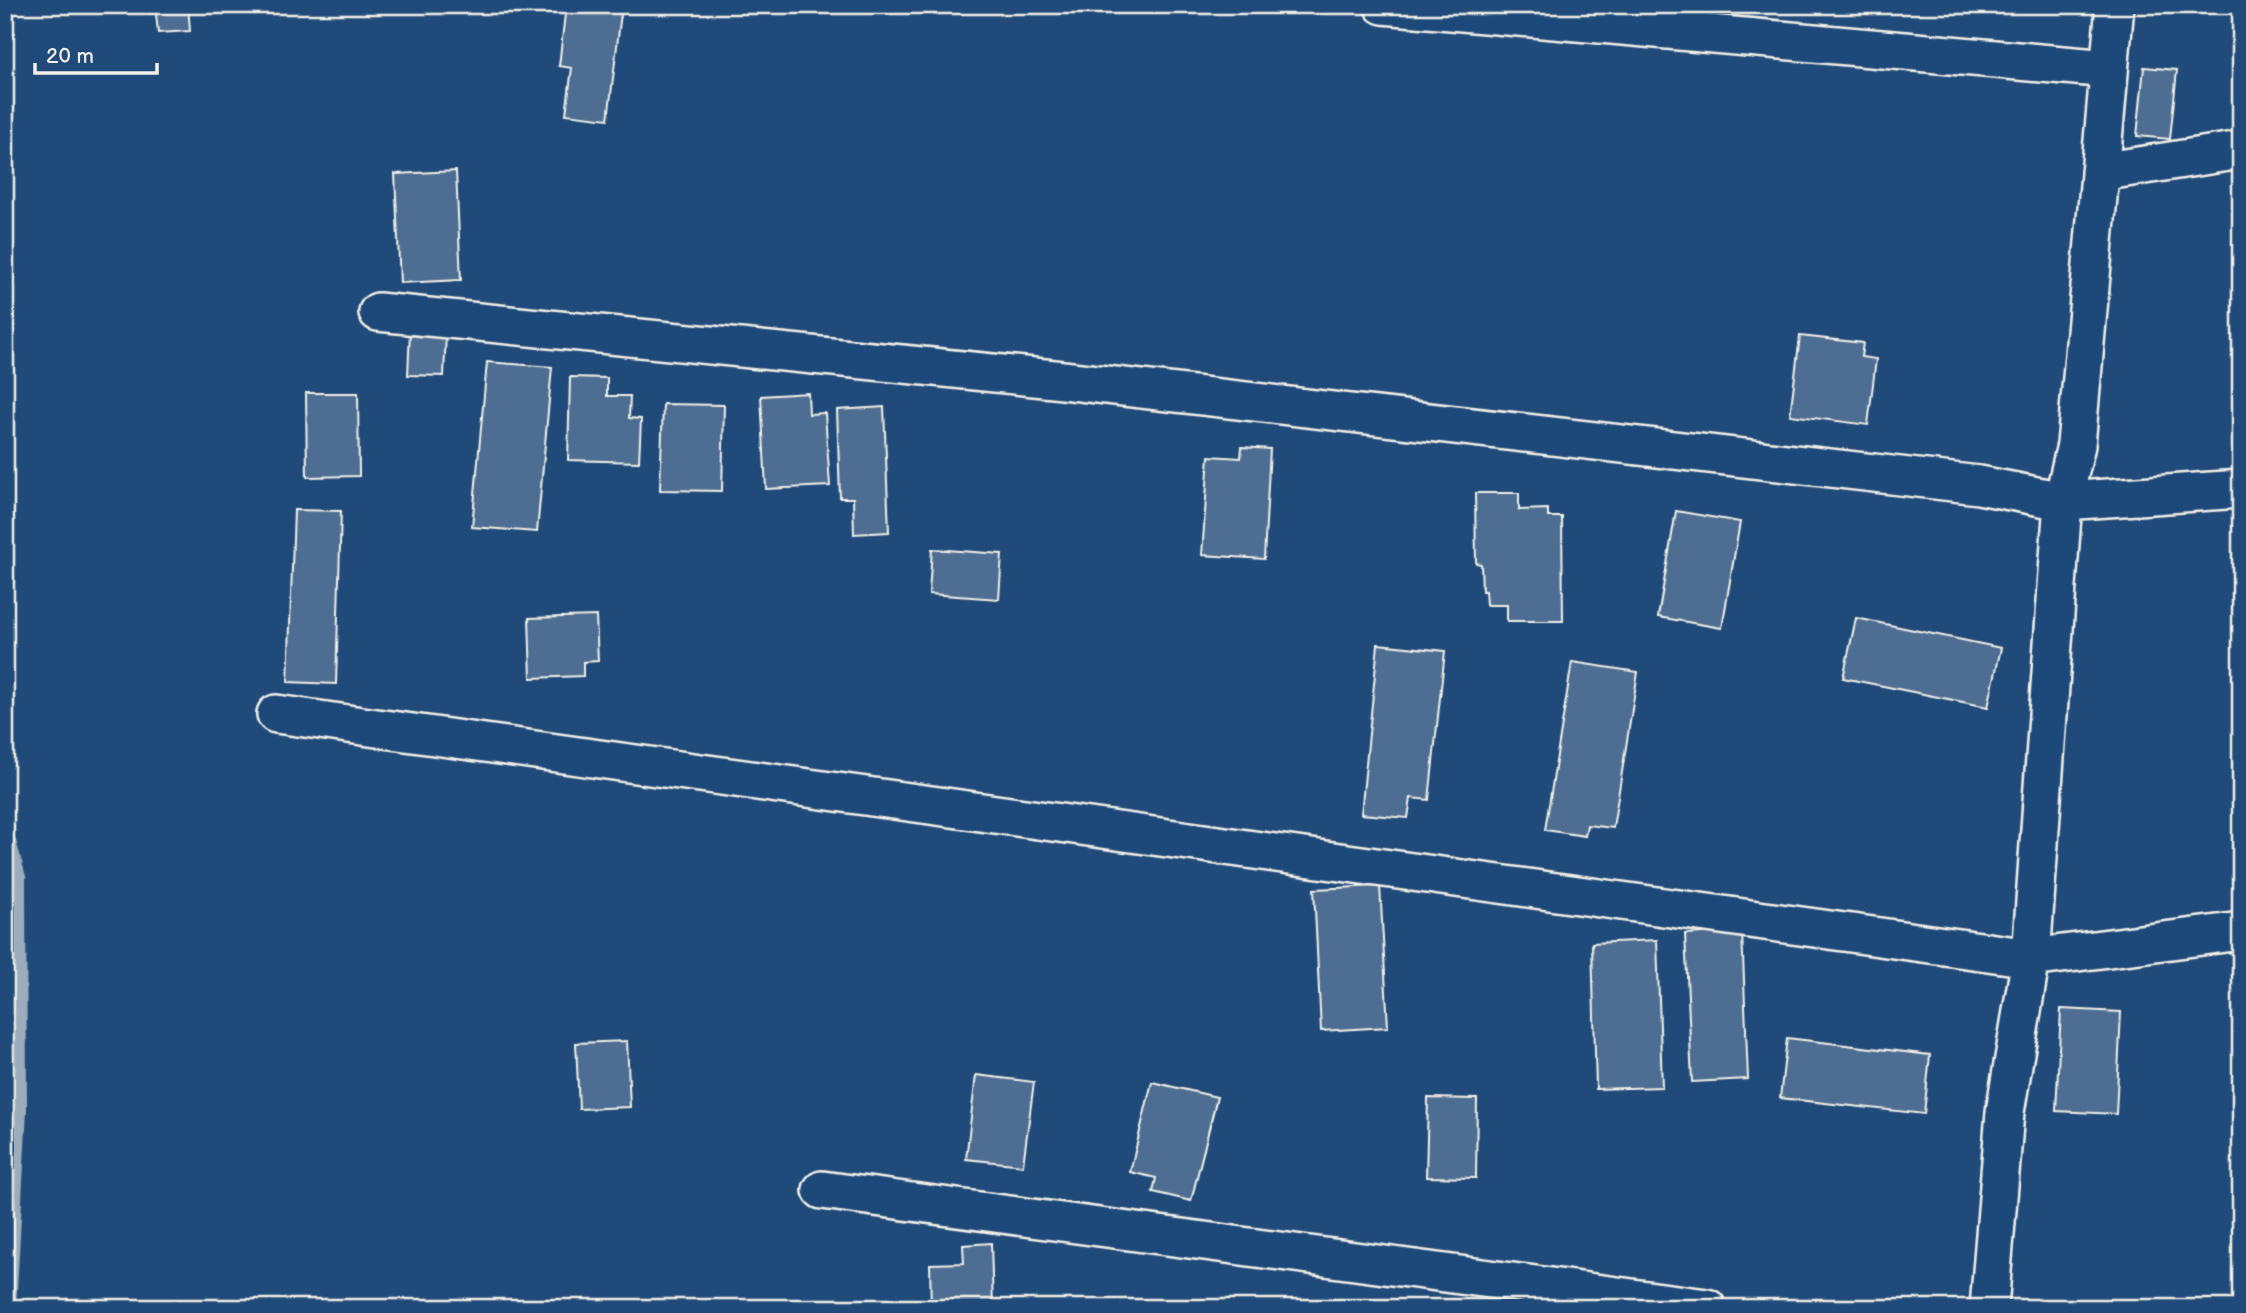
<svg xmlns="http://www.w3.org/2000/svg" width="2246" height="1313" font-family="'Balsamiq Sans',sans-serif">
  <rect width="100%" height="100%" fill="#1f4a7a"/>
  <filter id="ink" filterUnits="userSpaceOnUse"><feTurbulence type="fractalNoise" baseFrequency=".0143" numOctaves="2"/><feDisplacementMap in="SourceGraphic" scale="14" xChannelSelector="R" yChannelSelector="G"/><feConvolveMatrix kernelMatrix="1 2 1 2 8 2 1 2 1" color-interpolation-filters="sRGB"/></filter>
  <g filter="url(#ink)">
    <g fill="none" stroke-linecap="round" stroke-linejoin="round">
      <path stroke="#9cacbb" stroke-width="12" d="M5,823L20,877L21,1110L10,1308"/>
    </g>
    <path fill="#4d6e92" stroke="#f4f1e8" stroke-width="2" d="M155,5H188L190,31L158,33Z
      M566,5H622L608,119L566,114L572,68L559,66Z
      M2144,67L2177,70L2170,139L2137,136Z
      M456,171L461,280L400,283L395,174Z
      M410,331L446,332L444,376L408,375Z
      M1800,336L1863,343L1861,357L1876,359L1868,425L1790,415Z
      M487,362L552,367L537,532L472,527Z
      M570,377L607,378V396H630L629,418L641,419L639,462L568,460Z
      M306,393H358L359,476L307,477Z
      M808,393L809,414L825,413L830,486L766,489L761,396Z
      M663,404L724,405L722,491L660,490Z
      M884,407L889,532L854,534L853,498H840L837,410Z
      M1242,447L1270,449L1264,559L1202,555L1209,456L1241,458Z
      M1475,493H1519V510L1548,509V517H1562L1563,621H1507V605H1486L1485,591H1482L1481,564L1476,563Z
      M294,510L341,511L336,684L288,682Z
      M1676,511L1740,522L1722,628L1658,617Z
      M932,549L1002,554L999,599L929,594Z
      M596,616L598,661L583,662V676L531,678L529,618Z
      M1856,618L2001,648L1988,707L1843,678Z
      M1378,644L1445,651L1429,800L1411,798L1408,818L1361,814Z
      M1572,662L1638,672L1613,828L1587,825L1585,836L1545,830Z
      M1380,886L1388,1027L1321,1031L1314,889Z
      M1742,931L1748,1079L1692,1082L1685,934Z
      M1657,940L1662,1087L1596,1089L1592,943Z
      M2061,1009L2121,1012L2116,1114L2056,1111Z
      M1787,1038L1930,1055L1924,1114L1780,1098Z
      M627,1041L630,1107L579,1109L576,1043Z
      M976,1075L1034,1082L1023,1165L966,1159Z
      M1152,1082L1217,1097L1191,1201L1153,1192L1156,1178L1130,1172Z
      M1428,1098L1477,1099L1476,1178L1426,1177Z
      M991,1243L993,1308H931L930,1264L964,1263L963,1245Z"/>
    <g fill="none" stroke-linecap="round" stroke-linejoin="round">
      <g stroke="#f4f1e8" stroke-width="42">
        <path id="minor" d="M1383,5L2109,69
          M2100,172L2241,150
          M378,312L1054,379L1979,485L2063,501L2241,489
          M276,714L2031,958L2241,931
          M822,1190L1707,1308
          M1989,1308L2005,1112L2031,958L2063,501L2076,445L2115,5"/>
      </g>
      <use href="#minor" stroke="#1f4a7a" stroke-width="37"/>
    </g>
  </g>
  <rect width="2246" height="1313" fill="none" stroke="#1f4a7a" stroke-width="28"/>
  <rect x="14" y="14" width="2218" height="1285" fill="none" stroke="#f4f1e8" stroke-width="2.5" filter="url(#ink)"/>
  <path d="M35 63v10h122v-10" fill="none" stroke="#f4f1e8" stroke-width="3.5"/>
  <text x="46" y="63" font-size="21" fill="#f4f1e8" stroke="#1f4a7a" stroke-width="5" paint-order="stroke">20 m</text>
</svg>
